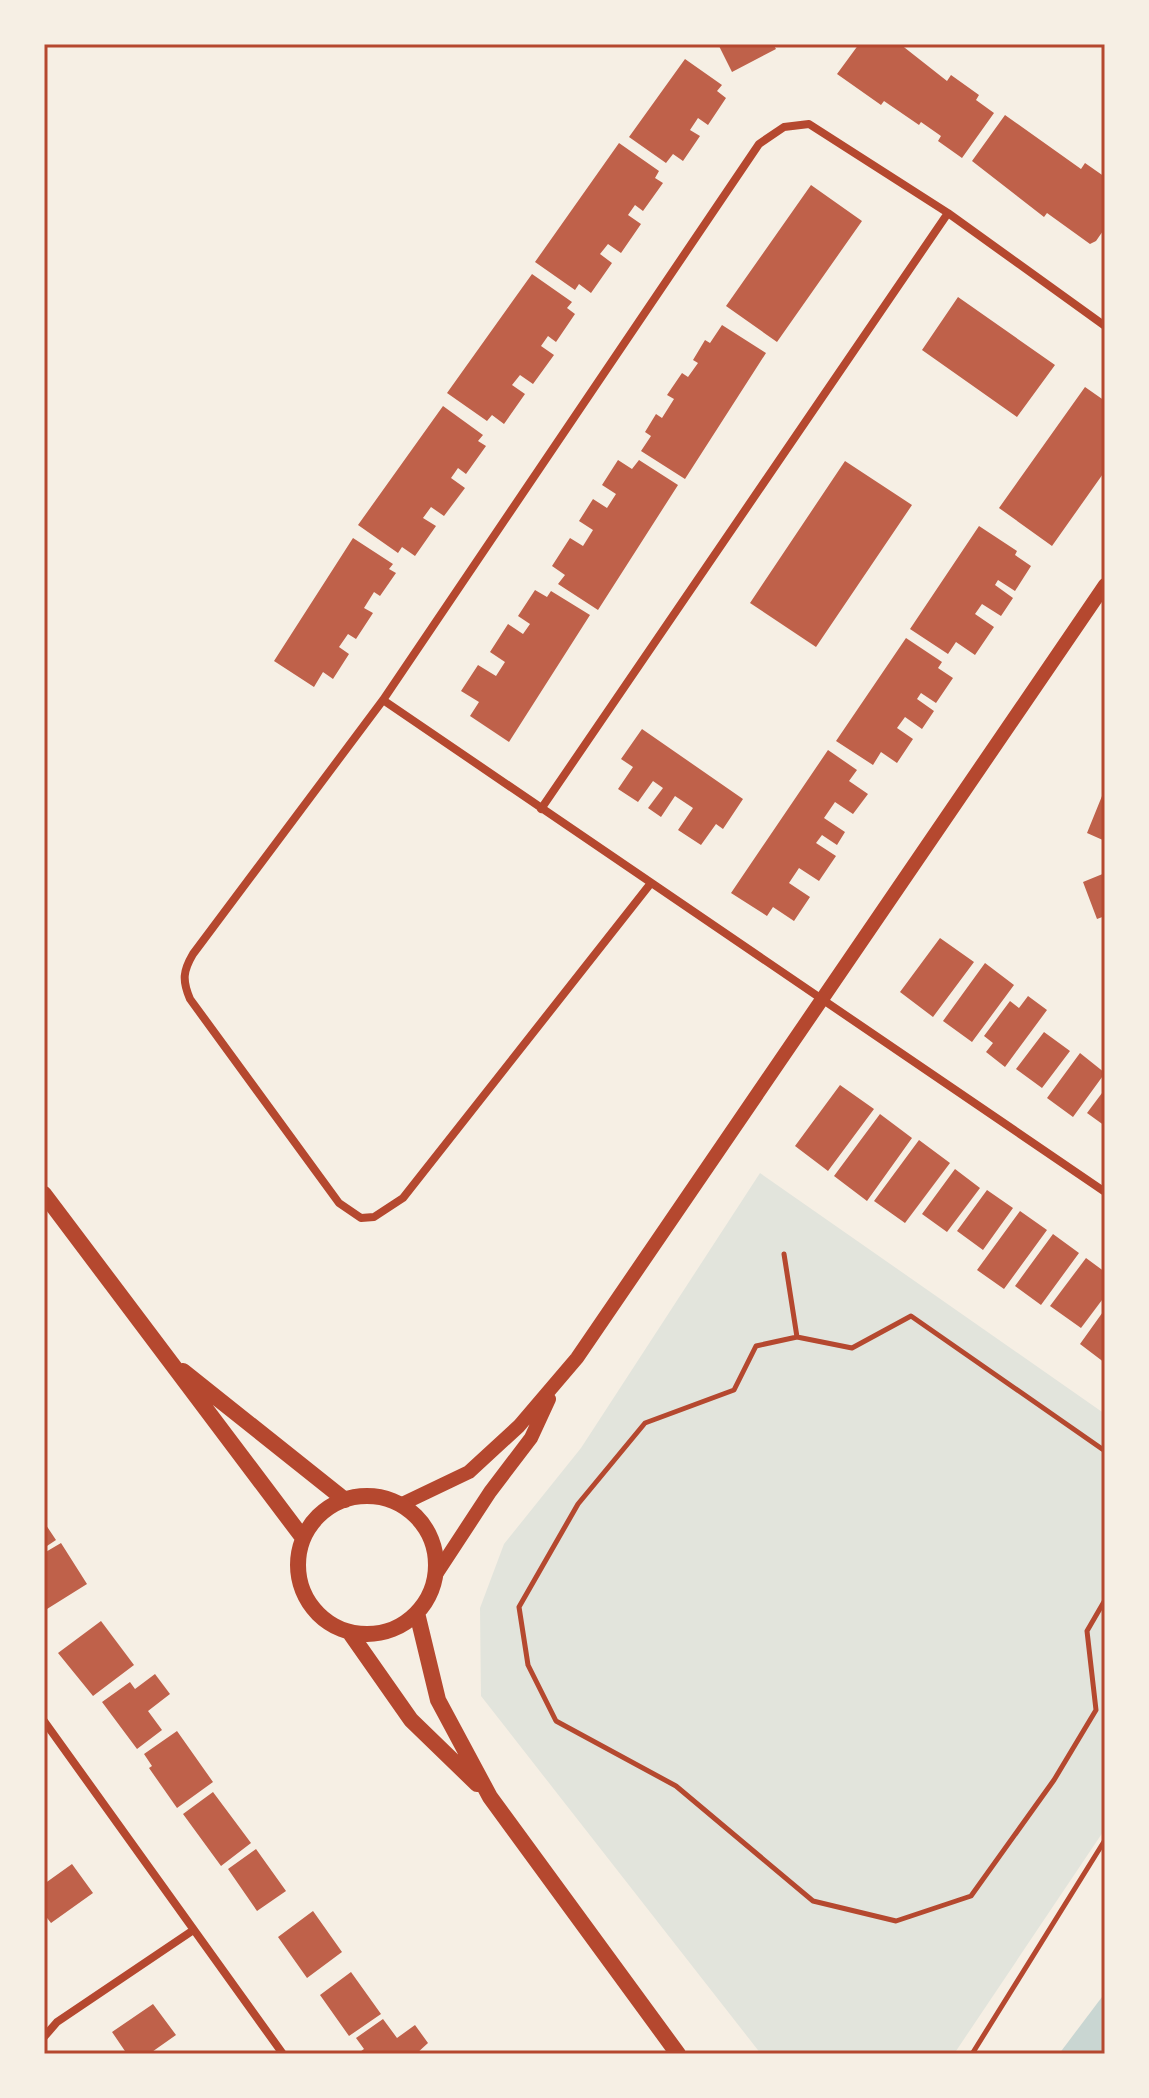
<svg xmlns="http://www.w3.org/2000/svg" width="1149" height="2098" font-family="Commissioner,sans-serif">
  <rect width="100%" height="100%" fill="#f6efe4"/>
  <path fill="#e2e4dc" d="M760,1173L1105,1414V1829L954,2054H761L481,1696L480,1608L504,1544L581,1448Z"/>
  <path fill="#c9d6d2" d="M1105,1993V2054H1059Z"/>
  <path fill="#bf614a" d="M718,44H773L776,49L732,72Z
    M859,44H900L947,81L951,75L979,95L976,100L994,113L962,158L938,141L941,136L921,122L919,125L884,101L881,105L837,74Z
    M685,59L722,85L717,91L726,98L708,125L698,118L690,130L700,136L683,161L673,154L666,163L629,137Z
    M1005,115L1081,169L1085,163L1105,177V228L1096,241L1090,244L1047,213L1044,217L972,161Z
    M619,143L659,171L655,178L663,183L643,211L635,205L628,215L641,224L621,253L608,244L600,254L612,263L591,293L579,284L575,290L535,262Z
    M811,185L862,221L777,342L726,306Z
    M532,274L572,302L567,308L575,314L556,342L548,336L541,346L554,355L533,384L520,375L512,385L525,394L504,424L492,415L487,421L447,393Z
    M958,297L1055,365L1017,417L922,350Z
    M722,325L766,353L685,479L641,451L651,436L645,432L656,414L662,418L674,399L667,395L682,373L688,377L698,363L693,360L705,340L710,343Z
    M1085,387L1105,401V471L1052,546L999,508Z
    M443,406L483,435L478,441L486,446L466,474L458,468L451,478L465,488L444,516L431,507L423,518L436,526L415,556L402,547L398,553L358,525Z
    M618,460L632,469L639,460L678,485L598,610L558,584L565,575L552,566L570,538L583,546L593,530L579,521L593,499L607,508L616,494L602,485Z
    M845,461L912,505L816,647L750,603Z
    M979,526L1017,551L1015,555L1031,566L1015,591L998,580L995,585L1013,598L1001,616L982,604L975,614L994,627L975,655L956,642L948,654L910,629Z
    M353,538L393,564L389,569L396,573L380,596L374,592L364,608L373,613L356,639L348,634L339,647L349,654L333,679L323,672L314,687L274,661Z
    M535,590L547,597L551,591L590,615L509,742L470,716L479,702L461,691L478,665L496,676L505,662L490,652L508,624L523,634L530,624L518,616Z
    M906,638L942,662L938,668L953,678L936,703L921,693L917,699L934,711L922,729L905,717L897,728L913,739L897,763L881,752L873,765L836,741Z
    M642,729L743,799L723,829L716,824L701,845L678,830L693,808L675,796L661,817L648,808L663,788L653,781L638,802L618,789L633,767L621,759Z
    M828,750L857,770L849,781L868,794L853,814L835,802L824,818L845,832L837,845L822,835L816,843L836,856L819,881L799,868L789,883L810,897L794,921L773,907L767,916L731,893Z
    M1102,796L1105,797V841L1087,833Z
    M1105,873V916L1097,919L1083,882Z
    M940,938L974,962L933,1017L900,992Z
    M985,963L1014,985L972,1042L943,1021Z
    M1028,996L1047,1010L1005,1067L986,1052L993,1043L984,1036L1010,1001L1019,1008Z
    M1044,1032L1070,1051L1042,1088L1016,1069Z
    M1080,1053L1105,1073L1073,1117L1047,1098Z
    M840,1085L874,1109L828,1171L795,1146Z
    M1105,1089V1126L1087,1113Z
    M880,1114L912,1138L867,1201L834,1176Z
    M919,1140L950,1163L905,1223L874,1201Z
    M955,1169L980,1188L947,1232L922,1214Z
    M987,1190L1013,1208L983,1250L957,1231Z
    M1020,1211L1047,1230L1004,1289L977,1270Z
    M1053,1234L1079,1253L1041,1305L1015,1286Z
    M1086,1258L1105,1272V1296L1081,1328L1050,1306Z
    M1105,1309V1363L1080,1344Z
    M44,1522L56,1540L44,1548Z
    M61,1543L87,1584L47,1609L44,1603V1553Z
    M101,1621L134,1665L93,1696L58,1653Z
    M155,1674L170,1694L148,1711L162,1730L137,1749L102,1702L130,1682L135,1689Z
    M177,1731L213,1782L177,1808L149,1768L152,1766L144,1754Z
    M213,1792L251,1843L221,1866L183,1814Z
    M256,1849L286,1891L257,1911L228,1869Z
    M72,1864L93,1893L51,1923L44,1914V1884Z
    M313,1911L342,1952L307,1978L278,1937Z
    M351,1972L381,2014L349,2036L320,1995Z
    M153,2004L176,2035L149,2054H127L112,2032Z
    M383,2019L397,2038L415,2025L428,2043L416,2054H357L364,2049L356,2038Z"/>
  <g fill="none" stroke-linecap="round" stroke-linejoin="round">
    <path stroke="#b5482f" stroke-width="5" d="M784,1254L797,1337
      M1105,1451L911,1316L852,1348L797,1337L756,1346L734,1390L645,1423L578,1504L519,1607L528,1665L556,1721L676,1786L813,1901L896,1921L971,1896L1054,1780L1096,1710L1087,1631L1105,1600
      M972,2054L1105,1840"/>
    <path stroke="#b5482f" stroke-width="8" d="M383,700L1105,1192
      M541,809L948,213
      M651,883L403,1198L374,1217L361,1218L339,1203L190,999C182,980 183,971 193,954L383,700L759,144L784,127L809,124L948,213L1105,326
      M44,1721L283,2054
      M44,2037L57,2022L192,1931"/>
    <path stroke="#b5482f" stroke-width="14" d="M400,1505L469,1472L519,1426L577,1358L1105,585
      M435,1576L490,1492L531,1438L549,1399"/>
    <path stroke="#b5482f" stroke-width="16" d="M44,1194L303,1538
      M183,1371L345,1500
      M298 1565a69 69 0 1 1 138 0a69 69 0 1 1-138 0Z
      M417,1613L438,1700L490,1797L678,2054
      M350,1633L411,1720L477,1784"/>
  </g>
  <rect width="1149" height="2098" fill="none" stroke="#f6efe4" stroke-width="92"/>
  <rect x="46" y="46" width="1057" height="2006" fill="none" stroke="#b5482f" stroke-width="3"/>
</svg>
